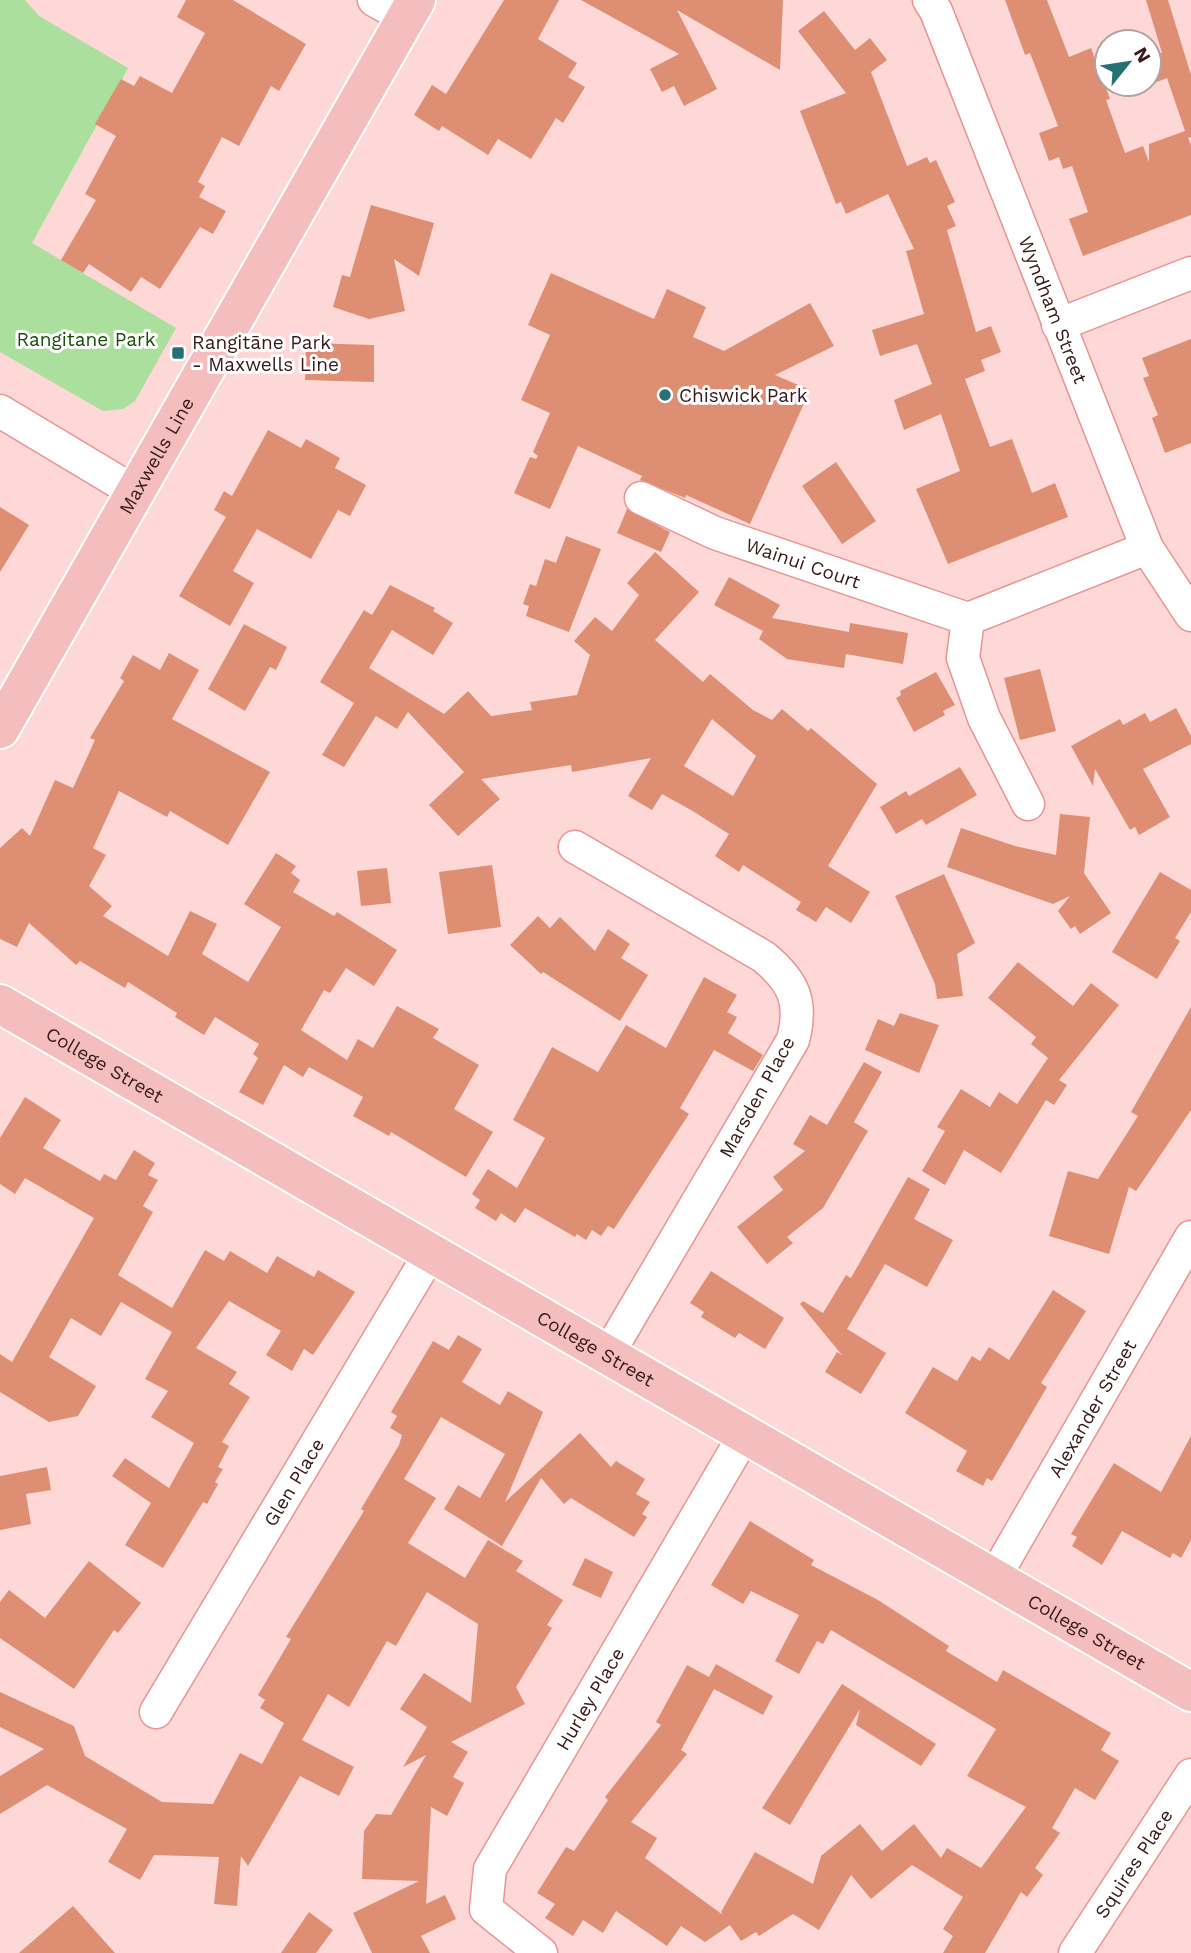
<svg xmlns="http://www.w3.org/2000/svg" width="1191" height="1953" font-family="'Work Sans',sans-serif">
  <rect width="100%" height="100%" fill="#fdd8d7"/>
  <path fill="#aadf9d" d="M0,0H25L39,16L128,68L32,243L176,328L135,401L123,409L103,411L0,352Z"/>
  <path fill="#de8e73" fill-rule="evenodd" d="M186,0H233L306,44L279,91L271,86L239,146L222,137L198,182L205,186L199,197L226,211L213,234L200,227L160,289L141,277L131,292L89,264L83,273L61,260L96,200L85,194L116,136L95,124L121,79L134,86L140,76L172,93L205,33L177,17Z
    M504,0H559L538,39L577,63L568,77L585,87L563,123L556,118L531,159L498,139L488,155L442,126L439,131L414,115L432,85L446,94Z
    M581,0H783L780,70L677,10L717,89L684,106L674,86L662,92L650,69L679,54Z
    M1005,0H1047L1069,57L1091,48L1110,99L1106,100L1125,153L1143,146L1149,162V144L1185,131L1167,78L1149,85V57L1162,53L1146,0H1168L1191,75V137L1188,138L1191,145V215L1083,256L1069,219L1088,212L1072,166L1063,169L1059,157L1049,161L1039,133L1058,126L1030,53L1025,55Z
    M824,11L855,50L870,38L887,60L871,72L907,166L927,157L930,163L936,160L955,202L947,206L956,226L947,230L976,332L991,326L1001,352L981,360L985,371L965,379L990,447L1012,439L1032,493L1055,483L1068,517L948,564L916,489L960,471L941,414L904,430L894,400L932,384L917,344L880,356L872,330L924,314L906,251L914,249L888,194L846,214L841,202L836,204L800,111L846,93L798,31Z
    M371,205L434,223L419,276L394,259L405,311L369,319L333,307L342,275L350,277Z
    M551,273L654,319L667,289L706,307L693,337L724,351L810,303L834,346L775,375L810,390L750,524L686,495L685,498L640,480L642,476L578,446L550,509L514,493L530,457L536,459L538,456L533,452L550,413L521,400L550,335L528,325Z
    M1191,339V443L1165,453L1152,418L1158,415L1143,378L1149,376L1142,358Z
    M306,343L374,345V382L305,380Z
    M268,430L301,448L306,439L340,458L335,468L366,485L350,516L338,510L311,559L257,529L233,571L254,583L230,626L179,596L226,517L214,510L224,491L232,496Z
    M836,462L876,521L842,544L802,486Z
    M0,507L29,525L0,572Z
    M627,509L670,532L661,552L617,533Z
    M566,536L601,549L569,632L526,616L529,606L523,604L530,584L536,586L545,559L556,563Z
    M655,552L699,592L655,640L703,682L710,674L753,710L772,720L782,709L808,731L811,728L877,784L828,866L870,892L851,923L826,907L816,922L796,910L801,902L743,865L739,872L715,856L729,834L691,810L662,794L652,810L628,796L651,758L572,772L571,765L481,779L500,799L458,836L429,805L464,772L408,712L397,729L376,716L344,767L322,755L354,703L320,682L364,610L372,615L390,585L435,608L433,611L453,623L433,655L392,630L369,668L444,714L468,691L491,716L532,710L530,702L577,695L590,655L574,641L595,617L612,631L639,595L627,583ZM712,719L756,756L733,796L684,766Z
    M729,577L780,605L772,618L849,632L850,623L908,633L903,664L846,654L844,668L787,659L759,639L763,631L714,605Z
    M244,624L287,647L276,670L270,667L245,711L208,689Z
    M169,653L199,670L172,719L270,772L228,845L170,811L167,817L119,791L93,848L106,855L89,886L112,906L103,916L168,956L190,911L217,924L202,954L248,982L281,927L244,904L276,853L296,866L291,873L300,880L293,892L334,916L337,912L397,950L374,986L346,968L330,993L324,990L301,1030L347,1060L358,1039L373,1048L397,1006L439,1029L433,1038L479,1065L454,1109L493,1132L466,1177L391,1132L389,1136L353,1116L363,1097L309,1067L303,1077L284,1065L263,1105L239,1092L258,1058L253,1054L259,1044L215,1017L204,1035L175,1017L177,1013L128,982L125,988L80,961L76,965L29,923L17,947L0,939V848L22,828L30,836L55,780L73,788L95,740L90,738L124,681L120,678L133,655L160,670Z
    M1040,669L1056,731L1020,740L1004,678Z
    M936,672L955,705L943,711L945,715L914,732L896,698L901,695L900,691Z
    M1176,708L1191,736V744L1143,769L1170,817L1139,835L1135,827L1130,830L1095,769L1093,786L1071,746L1120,719L1123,725L1145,713L1150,722Z
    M960,767L977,795L926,825L922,819L896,834L880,807L906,791L909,796Z
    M1060,814L1090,817L1084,873L1111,913L1080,934L1075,926L1071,929L1058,911L1070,896L1053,904L947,867L961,828L1015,846L1056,855Z
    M492,865L501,927L448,934L439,872Z
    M387,868L391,903L361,906L357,871Z
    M1160,872L1191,890V912L1175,938L1180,941L1157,979L1112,952Z
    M944,874L975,943L957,954L963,996L937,999L935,984L895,896Z
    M538,916L550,928L560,917L595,951L608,929L630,944L621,958L648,975L620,1021L543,972L541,974L510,945Z
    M1018,962L1073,1006L1091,983L1119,1005L1059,1080L1067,1085L1054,1105L1046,1100L1001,1173L964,1150L945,1185L922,1171L945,1131L937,1127L961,1089L990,1107L999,1092L1017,1104L1048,1058L1031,1044L1036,1037L988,998Z
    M704,977L737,995L727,1012L737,1017L728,1033L763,1055L753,1071L714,1050L680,1108L689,1114L614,1229L608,1226L601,1236L592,1230L586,1240L577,1234L575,1237L525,1208L515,1223L501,1213L496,1221L475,1208L480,1200L472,1194L488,1169L517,1188L545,1138L513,1120L552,1047L598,1072L626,1025L666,1048Z
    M1191,1007V1110L1136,1191L1129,1187L1109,1254L1049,1236L1068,1171L1098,1179L1138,1116L1131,1112Z
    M900,1013L939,1025L919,1073L865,1050L878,1019L894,1026Z
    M864,1062L882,1072L854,1122L868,1131L823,1208L787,1237L793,1243L767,1264L737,1227L783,1190L773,1177L805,1151L793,1144L810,1115L827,1125Z
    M25,1097L61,1120L43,1148L100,1181L104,1174L116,1180L134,1150L155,1163L148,1175L158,1180L143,1206L153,1212L118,1275L172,1308L205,1250L224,1261L230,1251L267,1273L277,1256L314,1277L318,1270L355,1292L313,1355L304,1349L292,1371L266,1355L281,1331L229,1301L196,1348L237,1372L229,1384L250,1397L222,1442L229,1446L218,1467L223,1469L215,1482L218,1484L207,1504L203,1502L163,1568L125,1545L151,1503L112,1476L125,1458L169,1488L194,1443L151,1417L168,1391L145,1379L172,1332L121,1302L101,1336L71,1318L49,1357L96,1386L78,1416L49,1422L0,1392V1354L12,1362L94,1218L25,1178L15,1194L0,1184V1138Z
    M908,1177L930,1189L914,1219L953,1240L927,1287L885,1264L847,1329L886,1353L861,1394L825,1372L837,1352L842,1355L800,1304L803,1301L823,1313L846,1275L851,1278Z
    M711,1271L784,1318L765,1349L739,1333L735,1338L701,1317L704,1312L690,1303Z
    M1053,1290L1086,1311L1041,1383L1047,1387L992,1481L987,1478L983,1486L956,1471L967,1451L905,1413L933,1367L957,1381L972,1356L980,1361L989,1347L1009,1360Z
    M458,1335L482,1349L462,1382L500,1405L508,1391L543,1412L505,1502L580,1433L611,1467L616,1461L645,1479L636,1494L650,1502L642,1514L647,1517L634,1537L571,1498L564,1504L541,1478L502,1546L444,1509L458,1485L480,1498L505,1454L441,1417L404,1479L436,1498L408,1543L465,1578L488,1540L523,1561L516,1571L563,1600L547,1625L552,1628L516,1687L525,1704L451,1742L468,1752L453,1777L464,1783L447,1816L431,1807L426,1904L445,1895L456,1919L421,1936L430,1953H372L353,1913L419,1881L362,1879L364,1831L376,1814L391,1815L426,1755L403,1767L427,1727L400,1709L424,1673L471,1703L478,1624L427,1592L396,1646L387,1641L349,1707L328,1694L302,1740L354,1767L339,1796L300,1776L248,1866L241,1856L237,1906L214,1904L219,1857L154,1855L140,1880L108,1862L127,1829L47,1785L0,1814V1776L44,1749L0,1727V1692L74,1726L85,1756L162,1802L213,1804L240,1753L262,1764L284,1723L260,1708L265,1700L258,1695L291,1639L286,1637L364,1511L361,1509L399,1445L402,1435L390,1428L397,1416L391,1412L433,1341L449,1350Z
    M1191,1436V1540L1181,1558L1173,1553L1170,1558L1122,1531L1102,1565L1072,1546L1077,1537L1071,1534L1114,1463L1161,1492Z
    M47,1467L51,1490L26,1494L31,1524L0,1530V1476Z
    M750,1521L814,1560L811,1565L878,1600L949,1646L946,1651L997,1682L1003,1670L1111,1733L1101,1750L1119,1761L1095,1800L1075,1788L1052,1828L1060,1833L1035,1868L1043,1875L1027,1897L1021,1892L985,1953H943L953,1936L943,1929L963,1897L912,1865L871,1899L851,1875L819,1930L793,1914L759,1936L756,1932L741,1941L730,1925L705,1942L681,1926L667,1946L616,1911L603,1933L583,1920L573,1936L545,1918L555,1904L537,1893L566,1847L574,1851L608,1800L605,1797L661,1725L656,1722L687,1665L709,1677L716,1664L773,1696L763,1715L714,1689L681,1750L687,1754L631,1822L657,1838L645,1858L723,1915L721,1912L755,1852L813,1884L821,1856L860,1824L882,1851L914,1824L941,1858L947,1848L981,1868L1026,1807L967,1776L996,1729L831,1630L823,1644L817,1641L799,1674L775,1661L799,1615L751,1591L743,1604L711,1585Z
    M585,1558L613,1572L601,1598L572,1585Z
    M89,1561L141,1603L118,1633L114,1630L74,1689L0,1638V1602L9,1590L45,1618Z
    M842,1684L936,1744L921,1766L856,1725L860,1709L790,1825L762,1808Z
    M73,1906L115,1953H19Z
    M309,1912L333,1930L316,1953H281Z"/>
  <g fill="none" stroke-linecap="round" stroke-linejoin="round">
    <g stroke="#ea9393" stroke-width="35">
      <g id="minor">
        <path d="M374,0L406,18"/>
        <path id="s1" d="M929,0L936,11L1147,548L1191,615"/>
        <path d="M1058,325L1191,273"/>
        <path d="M0,411L135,492"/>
        <path id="s2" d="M641,498L715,533L968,619L1147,548"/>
        <path d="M968,619L963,658L984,718L1028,804"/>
        <path d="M575,847L764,957C794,982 803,1002 793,1040L608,1354"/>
        <path id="s3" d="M994,1578L1191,1237"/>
        <path id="s4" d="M156,1712L431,1252"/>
        <path id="s5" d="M541,1953L486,1909L490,1869L745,1434"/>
        <path id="s6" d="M1075,1953L1191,1775"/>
      </g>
    </g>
    <g stroke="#fff" stroke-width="42">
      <g id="major">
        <path id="s7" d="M0,729L416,0"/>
        <path id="s8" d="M0,1004L1191,1692"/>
      </g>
    </g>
    <use href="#minor" stroke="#fff" stroke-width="32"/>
    <use href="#major" stroke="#f5bebe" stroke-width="38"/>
  </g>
  <g fill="#247073" stroke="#fff" stroke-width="2.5">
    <rect x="171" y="346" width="14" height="14" rx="3.5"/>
    <circle cx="665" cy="395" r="7"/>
  </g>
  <g text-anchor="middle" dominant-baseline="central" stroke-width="6" stroke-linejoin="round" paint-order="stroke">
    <g font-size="19" fill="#3a191a" stroke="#fff">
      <text stroke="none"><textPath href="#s1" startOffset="334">Wyndham Street</textPath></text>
      <text stroke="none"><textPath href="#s7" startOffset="315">Maxwells Line</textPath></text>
      <text stroke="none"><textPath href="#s2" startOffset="175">Wainui Court</textPath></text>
      <text stroke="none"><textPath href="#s8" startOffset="121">College Street</textPath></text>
      <text transform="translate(757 1097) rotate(-61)">Marsden Place</text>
      <text stroke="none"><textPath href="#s8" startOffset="688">College Street</textPath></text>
      <text stroke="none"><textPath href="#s3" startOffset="196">Alexander Street</textPath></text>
      <text stroke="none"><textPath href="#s4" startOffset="268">Glen Place</textPath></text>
      <text stroke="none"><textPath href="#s8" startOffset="1255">College Street</textPath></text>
      <text stroke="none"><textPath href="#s5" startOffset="308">Hurley Place</textPath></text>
      <text stroke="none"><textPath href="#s6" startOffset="107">Squires Place</textPath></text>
    </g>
    <g font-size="19" fill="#195007" stroke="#fff">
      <text x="86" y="339">Rangitane Park</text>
    </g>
    <g font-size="19" fill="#3a191a" stroke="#fff" text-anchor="start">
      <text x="192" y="342">Rangitāne Park<tspan x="192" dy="22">- Maxwells Line</tspan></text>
      <text x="679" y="395">Chiswick Park</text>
    </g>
  </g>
  <g transform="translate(1128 63) rotate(60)"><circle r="33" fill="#ffffff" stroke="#b0a3a3" stroke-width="2"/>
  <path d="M0-5L12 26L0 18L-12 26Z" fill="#247073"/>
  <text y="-10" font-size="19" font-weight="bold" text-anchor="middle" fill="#3a191a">N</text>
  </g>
</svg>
